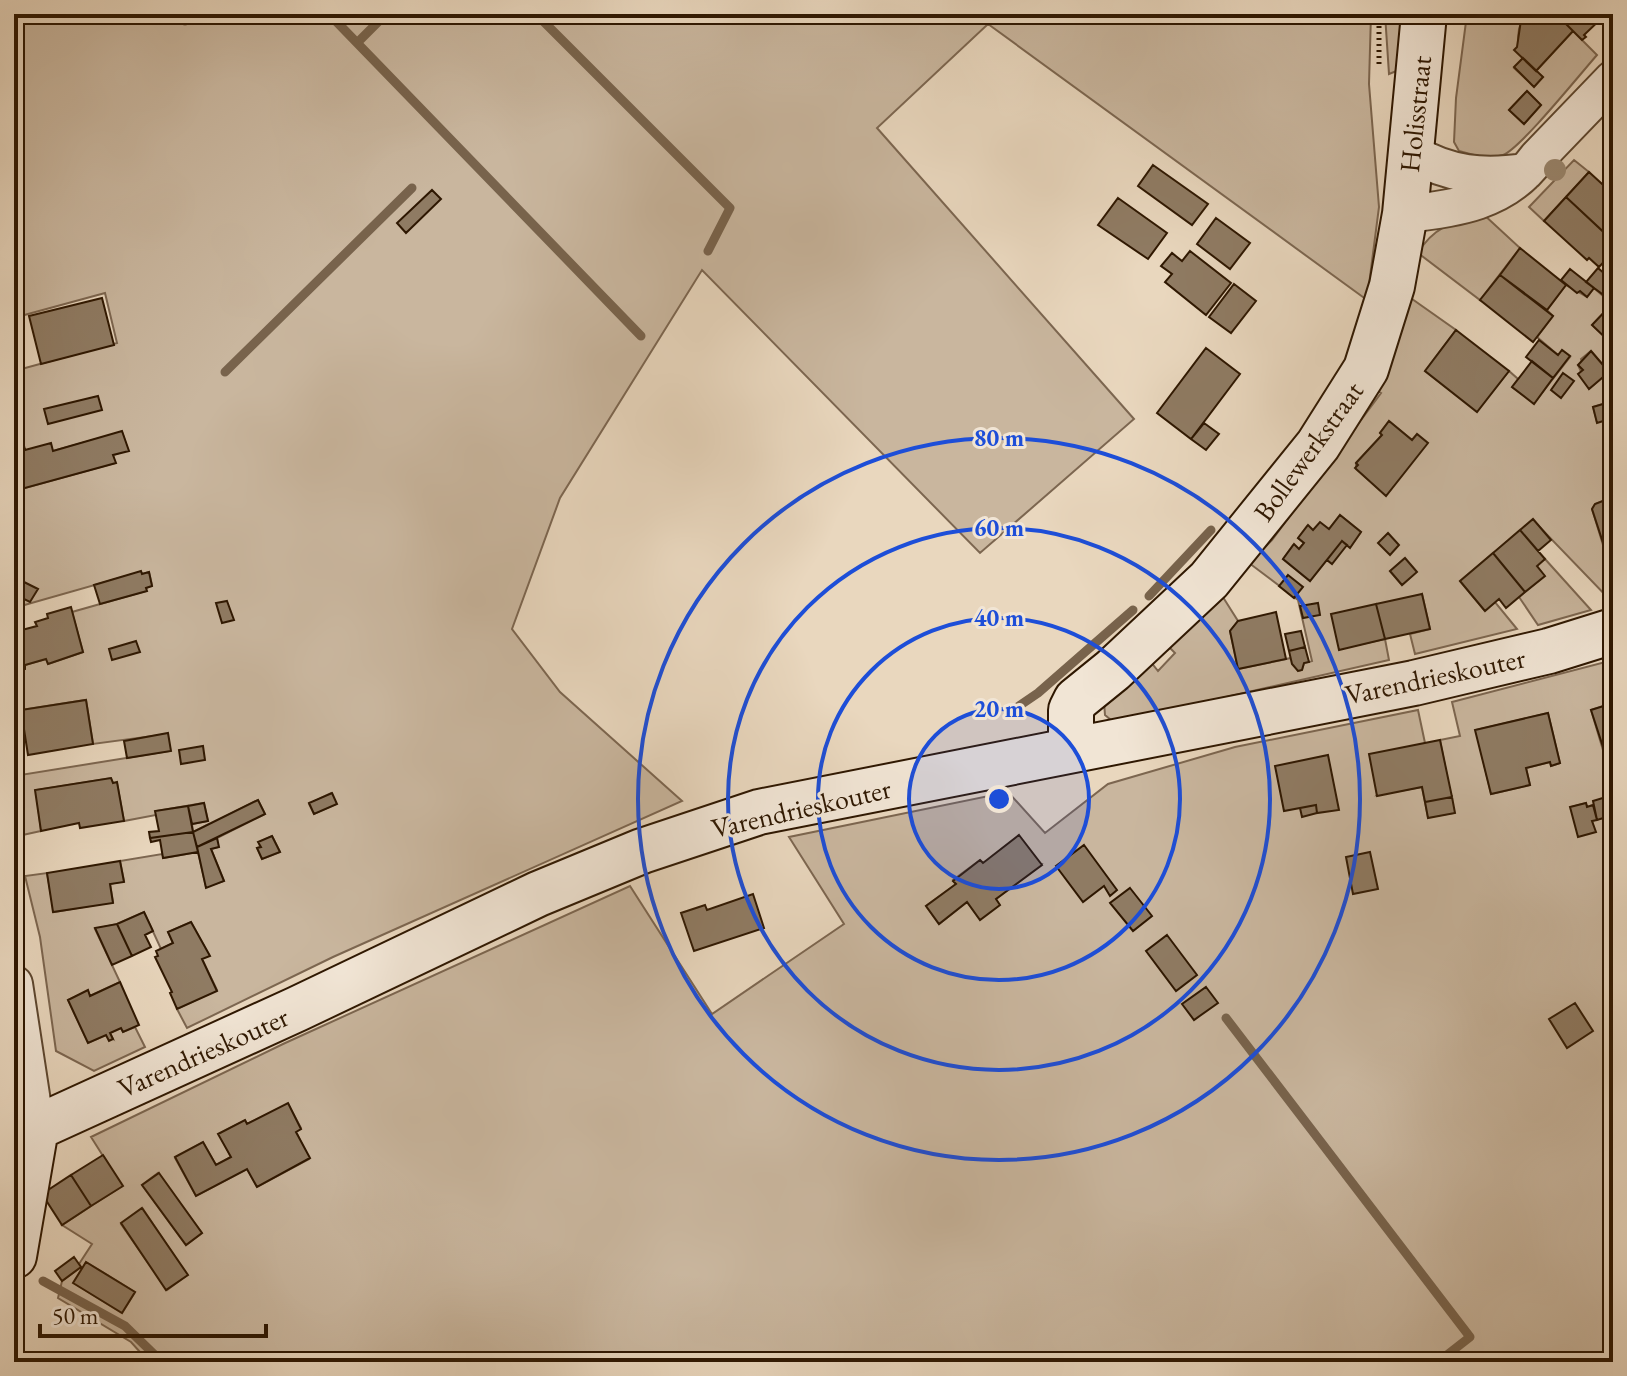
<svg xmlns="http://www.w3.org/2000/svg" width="1627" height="1376" font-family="'EB Garamond',serif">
  <rect width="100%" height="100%" fill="#e9d7be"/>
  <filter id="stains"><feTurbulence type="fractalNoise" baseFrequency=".0025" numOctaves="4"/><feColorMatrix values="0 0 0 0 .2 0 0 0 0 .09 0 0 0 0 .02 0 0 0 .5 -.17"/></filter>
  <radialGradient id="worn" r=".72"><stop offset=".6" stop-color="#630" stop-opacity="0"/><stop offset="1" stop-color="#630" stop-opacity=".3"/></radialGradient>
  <path fill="#c9b69e" stroke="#7c6650" stroke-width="2" fill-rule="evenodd" d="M14,14H1371L1369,84L1379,207L1367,300L988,24L877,128L1134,419L980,553L702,270L560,498L512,629L560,692L682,801L333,957L187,1028L177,1009L217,990L202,959L209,955L191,922L168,932L173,943L161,949L144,912L117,924L95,929L120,982L90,996L88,991L68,1000L88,1043L106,1035L113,1039L110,1033L121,1028L123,1032L135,1027L145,1047L94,1071L56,1051L40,937L25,876L47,873L54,912L113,902L110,884L124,881L120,861L162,854L164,858L198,852L206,887L224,881L211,849L218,847L217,838L265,814L258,800L193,832L192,824L208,821L204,803L156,811V815L124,821L117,783H113L111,778L36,790L41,831L18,836L14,814V776L170,751L167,734L93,744L86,700L21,710L18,693L14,694V668L20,666L21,670L25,669V665L46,659L48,664L83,652L72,612L146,591V588L152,585L149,572L142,574L140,572L14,608L18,596L37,589L14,578V491L115,463L113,455L128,450L122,432L53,451L25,450L23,446L14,448V371L117,343L105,293L17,317L22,339L14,341ZM331,793L336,804L314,814L309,804ZM272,836L280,852L262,859L257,848L260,847L259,842Z
    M1385,14H1405L1399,70L1389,74Z
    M1467,14H1527C1516,25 1516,45 1523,58L1514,68L1534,86L1543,77L1536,71L1573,31L1597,55C1581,73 1520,149 1503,155C1489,160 1473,155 1459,151L1454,142L1456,98ZM1527,91L1541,105L1524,124L1509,110Z
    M1574,160L1589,172L1544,221L1529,207Z
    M1482,213L1520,248L1480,300L1418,253C1433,227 1455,221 1482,213Z
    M1566,285L1587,297L1594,288L1612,304L1592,325L1613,345V401L1593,407L1597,422L1613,418V497L1595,504L1592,509L1607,558L1613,556V603L1533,520L1460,581L1484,610L1495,602L1517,629L1415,654L1410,634L1430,629L1422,594L1339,649L1385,639L1389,660L1121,721L1111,720L1105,715L1104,702L1150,661L1158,671L1175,653L1168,646L1221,594L1238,621L1230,631L1238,669L1291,658L1298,671L1302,670L1304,663L1312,661L1298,600L1249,563L1272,540L1381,393L1369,386L1405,294L1456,330L1425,371L1477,411L1509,371L1518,379L1512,387L1534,403L1570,357L1558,355L1537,337L1553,316L1547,310ZM1591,351L1609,372L1589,389L1578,365L1582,362L1581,359ZM1389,421L1412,440L1386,495L1356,469V463L1382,435L1380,433ZM1340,515L1361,532L1350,547L1342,541L1310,581L1283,559L1293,545L1299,549L1304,543L1298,538L1307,526L1313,530L1329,529ZM1404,559L1416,572L1402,585L1390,571Z
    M1545,559L1591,610L1538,625L1519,597L1544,576L1537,566Z
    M1613,660V703L1591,710L1603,750L1613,748V798L1587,807L1586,803L1571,807L1595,832L1592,821L1613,815V1362H149L131,1342L58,1298L62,1281L81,1267L79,1264L92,1244L62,1225L122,1186L91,1137L283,1044L630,886L712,1014L844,924L789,837L1008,792L1045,833L1108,784L1235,747L1418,710L1425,743L1377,795L1422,787L1428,817L1454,813L1440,740L1460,736L1452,702ZM1548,713L1560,763L1551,766L1550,762L1526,768L1530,785L1491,794L1476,730ZM980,860L983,863L1041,864L996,899L980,919L967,902L939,924L926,906L956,884L953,880ZM288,1104L301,1128L296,1132L309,1159L257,1187L247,1169L196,1196L175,1158L203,1142L216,1165L231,1157L219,1134L245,1120L247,1124ZM158,1173L202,1233L186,1245L142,1185ZM143,1209L187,1275L167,1290L121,1224ZM86,1262L135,1292L122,1313L74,1283Z"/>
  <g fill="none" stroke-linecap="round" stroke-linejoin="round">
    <path stroke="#78634c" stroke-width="9" d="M182,14L185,21L202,14
      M329,14L641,336
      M536,14L730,208L708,251
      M357,43L386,14
      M225,372L412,188
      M1149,596L1211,530
      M1016,708L1038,693L1133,610
      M1226,1018L1470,1337L1438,1362
      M43,1281L125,1326L162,1362"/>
  </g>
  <path fill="#8f7b63" stroke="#2e1701" stroke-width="2" d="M1527,14H1556L1573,31L1536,71L1514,50L1517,47L1521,20Z
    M1556,14H1604L1605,15L1584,35L1586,37L1582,40Z
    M1523,58L1543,77L1534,87L1514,67Z
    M1527,91L1541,105L1524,124L1509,110Z
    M1153,165L1208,204L1192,225L1138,186Z
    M1589,172L1613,194V232L1609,237L1566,197Z
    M432,190L441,199L406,233L397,223Z
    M1566,197L1613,241V252L1599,267L1589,258L1587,260L1544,221Z
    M1118,198L1167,233L1148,259L1098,225Z
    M1216,218L1250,243L1230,269L1197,244Z
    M1520,248L1566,285L1547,310L1500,275Z
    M1190,251L1231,283L1206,315L1165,282L1172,274L1161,266L1172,253L1182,261Z
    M1598,268L1613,281V302L1586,282Z
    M1570,269L1594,288L1587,297L1580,291L1577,293L1561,280Z
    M1500,275L1553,316L1533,342L1480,300Z
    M1234,284L1256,301L1231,333L1209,317Z
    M102,298L114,345L41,364L29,316Z
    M1611,305L1613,306V345L1592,325Z
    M1456,330L1509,371L1477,412L1425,371Z
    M1539,340L1558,355L1562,350L1570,356L1553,378L1526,357Z
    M1206,348L1240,374L1191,439L1157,413Z
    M1591,351L1609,372L1589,389L1578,374L1583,370L1578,365Z
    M1532,361L1553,378L1534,404L1512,387Z
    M1563,373L1574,381L1561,398L1551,390Z
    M98,396L102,410L48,424L44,409Z
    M1613,401V418L1597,423L1593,407Z
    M1389,421L1412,440L1417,434L1428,443L1386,496L1355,468L1358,465L1356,463L1382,435L1380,433Z
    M1204,423L1219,434L1206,450L1191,439Z
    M122,431L129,451L113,455L116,463L14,491V448L24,446L25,450L51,443L53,451Z
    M1613,497V556L1608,558L1592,509L1595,504Z
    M1340,515L1361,532L1350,548L1342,541L1310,581L1283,559L1294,544L1299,549L1304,543L1298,538L1308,525L1313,530L1320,522L1329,529Z
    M1533,519L1551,540L1538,551L1520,530Z
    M1520,530L1545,559L1537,566L1545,576L1525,592L1493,553Z
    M1388,533L1399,545L1390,555L1378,543Z
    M1342,541L1347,545L1332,564L1327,560Z
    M1493,553L1525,592L1506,608L1499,599L1485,611L1460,581Z
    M1405,558L1417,572L1402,585L1390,571Z
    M141,571L142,574L149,572L152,586L146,588L147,591L100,604L94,585Z
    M1288,575L1303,587L1294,598L1279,586Z
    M14,577L38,589L30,602L18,596L14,603Z
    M1422,594L1430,629L1385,639L1376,604Z
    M227,601L234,620L222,623L216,603Z
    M1318,603L1320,615L1303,618L1300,606Z
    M1376,604L1385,639L1339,650L1331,614Z
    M71,607L83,652L48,664L46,659L25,665V669L21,670L20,666L14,668V632L37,626L35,622L48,618L47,614Z
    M1276,612L1286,659L1238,669L1230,631L1238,621Z
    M1301,631L1305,647L1289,651L1285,634Z
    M136,641L140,652L112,660L109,649Z
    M1305,647L1309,662L1304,663L1302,670L1298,671L1292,664L1289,651Z
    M86,700L93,744L28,755L21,710Z
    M1613,703V748L1604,750L1591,710Z
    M1548,713L1560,763L1551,766L1550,762L1526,768L1530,785L1491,794L1475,730Z
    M168,733L171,751L127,758L124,741Z
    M1440,740L1452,797L1425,802L1422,787L1377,796L1369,754Z
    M203,746L205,760L181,764L179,750Z
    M1328,755L1339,810L1317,813L1316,805L1284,811L1275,766Z
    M111,778L113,783L117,782L124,821L80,828L79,823L41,831L35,790Z
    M332,793L337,804L314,814L309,803Z
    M1452,797L1455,813L1428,818L1425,802Z
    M1606,797L1613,798V815L1597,820L1593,801Z
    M258,800L265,814L197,847L193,832Z
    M204,803L208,821L192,824L188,806Z
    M1586,803L1587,807L1593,805L1597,820L1592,821L1596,832L1578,837L1570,807Z
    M1316,805L1317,813L1302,817L1300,808Z
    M188,806L193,832L150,838L149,832L159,831L155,811Z
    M193,832L198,852L163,858L160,840L151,842L150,838Z
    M1019,835L1042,865L996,899L1000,905L980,920L967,902L939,924L926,906L956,884L953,881L980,860L983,863Z
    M272,836L280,852L262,859L257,848L261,847L258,842Z
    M217,838L219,847L211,849L224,881L206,888L197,847Z
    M1084,845L1117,890L1110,896L1104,886L1083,902L1056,866Z
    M1370,852L1378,889L1353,894L1346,857Z
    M120,861L124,882L110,884L113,903L53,912L47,873Z
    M1130,888L1152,916L1133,931L1110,903Z
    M753,894L764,928L694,951L681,913L705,905L707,910Z
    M144,912L153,931L145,935L151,947L132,956L117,924Z
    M191,922L210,956L202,959L217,991L177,1009L170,993L172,992L155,957L158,956L156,951L173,943L168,932Z
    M117,924L132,956L112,965L95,928Z
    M1167,935L1197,975L1176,991L1146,951Z
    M120,982L139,1025L123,1032L121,1028L110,1033L113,1039L109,1041L106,1035L88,1043L68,1000L88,990L90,996Z
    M1206,987L1218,1003L1194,1020L1182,1004Z
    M1575,1003L1593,1031L1567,1048L1549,1019Z
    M288,1103L301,1129L296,1132L310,1158L257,1187L247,1169L196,1196L175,1157L203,1142L216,1165L231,1157L218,1134L245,1120L247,1124Z
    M103,1155L123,1186L91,1206L71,1175Z
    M159,1173L202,1233L186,1245L142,1185Z
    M71,1175L91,1206L62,1225L42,1194Z
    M142,1208L188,1275L166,1290L121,1223Z
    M74,1257L81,1267L62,1281L55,1271Z
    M86,1262L135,1292L122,1313L73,1283Z"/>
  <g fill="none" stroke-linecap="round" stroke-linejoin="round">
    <g stroke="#5d4730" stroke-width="40">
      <path id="street" d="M1412,153C1449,175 1483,178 1525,172
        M1405,214C1455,209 1505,202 1537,158L1613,79
        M14,984L36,1128"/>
    </g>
    <g stroke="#2e1701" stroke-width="48">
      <path id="secondary" d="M1071,750V710L1076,700L1113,670L1209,580L1318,445L1366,369L1392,286L1405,214L1424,14
        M14,1138L297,1009L538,894L642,851L759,812L1414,683L1549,651L1613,631
        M14,1256L36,1128"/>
    </g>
    <path stroke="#2e1701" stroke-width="5" stroke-dasharray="2 4" stroke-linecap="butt" d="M1379,14V65"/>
    <use href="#street" stroke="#f1e5d5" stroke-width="36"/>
    <use href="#secondary" stroke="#f1e5d5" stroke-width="44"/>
  </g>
  <circle fill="#9b8870" cx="1555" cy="170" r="11"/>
  <circle cx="999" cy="799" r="90" fill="#1d4ed8" fill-opacity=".12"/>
  <g fill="none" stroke="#1d4ed8" stroke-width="4">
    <circle cx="999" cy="799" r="90"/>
    <circle cx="999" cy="799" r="181"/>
    <circle cx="999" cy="799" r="271"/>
    <circle cx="999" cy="799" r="361"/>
  </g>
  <g text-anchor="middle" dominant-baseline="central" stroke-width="6" stroke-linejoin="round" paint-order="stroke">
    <g font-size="28" fill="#2e1701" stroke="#f1e5d5">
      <text transform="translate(1415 114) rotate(-84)">Holisstraat</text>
      <text transform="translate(1308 451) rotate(-54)">Bollewerkstraat</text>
      <text transform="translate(1435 676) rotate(-12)">Varendrieskouter</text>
      <text transform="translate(801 808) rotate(-13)">Varendrieskouter</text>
      <text transform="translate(203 1052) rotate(-24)">Varendrieskouter</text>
    </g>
  </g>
  <circle cx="999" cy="799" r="12" fill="#1d4ed8" stroke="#f1e5d5" stroke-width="4"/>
  <g font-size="24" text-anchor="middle" font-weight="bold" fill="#1d4ed8" stroke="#f1e5d5" stroke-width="6" stroke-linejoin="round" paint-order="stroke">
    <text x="999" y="446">80 m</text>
    <text x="999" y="536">60 m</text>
    <text x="999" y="626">40 m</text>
    <text x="999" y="717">20 m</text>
  </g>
  <rect width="1627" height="1376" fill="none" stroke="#e9d7be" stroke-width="48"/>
  <rect x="16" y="16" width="1595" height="1344" fill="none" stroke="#2e1701" stroke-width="4"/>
  <rect x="24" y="24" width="1579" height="1328" fill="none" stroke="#2e1701" stroke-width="2"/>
  <path d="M40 1324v12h226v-12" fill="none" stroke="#2e1701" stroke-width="4"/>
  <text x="52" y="1324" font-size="24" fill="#2e1701" stroke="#f1e5d5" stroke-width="6" paint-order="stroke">50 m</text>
  <rect width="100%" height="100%" filter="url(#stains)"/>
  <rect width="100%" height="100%" fill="url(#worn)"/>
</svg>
